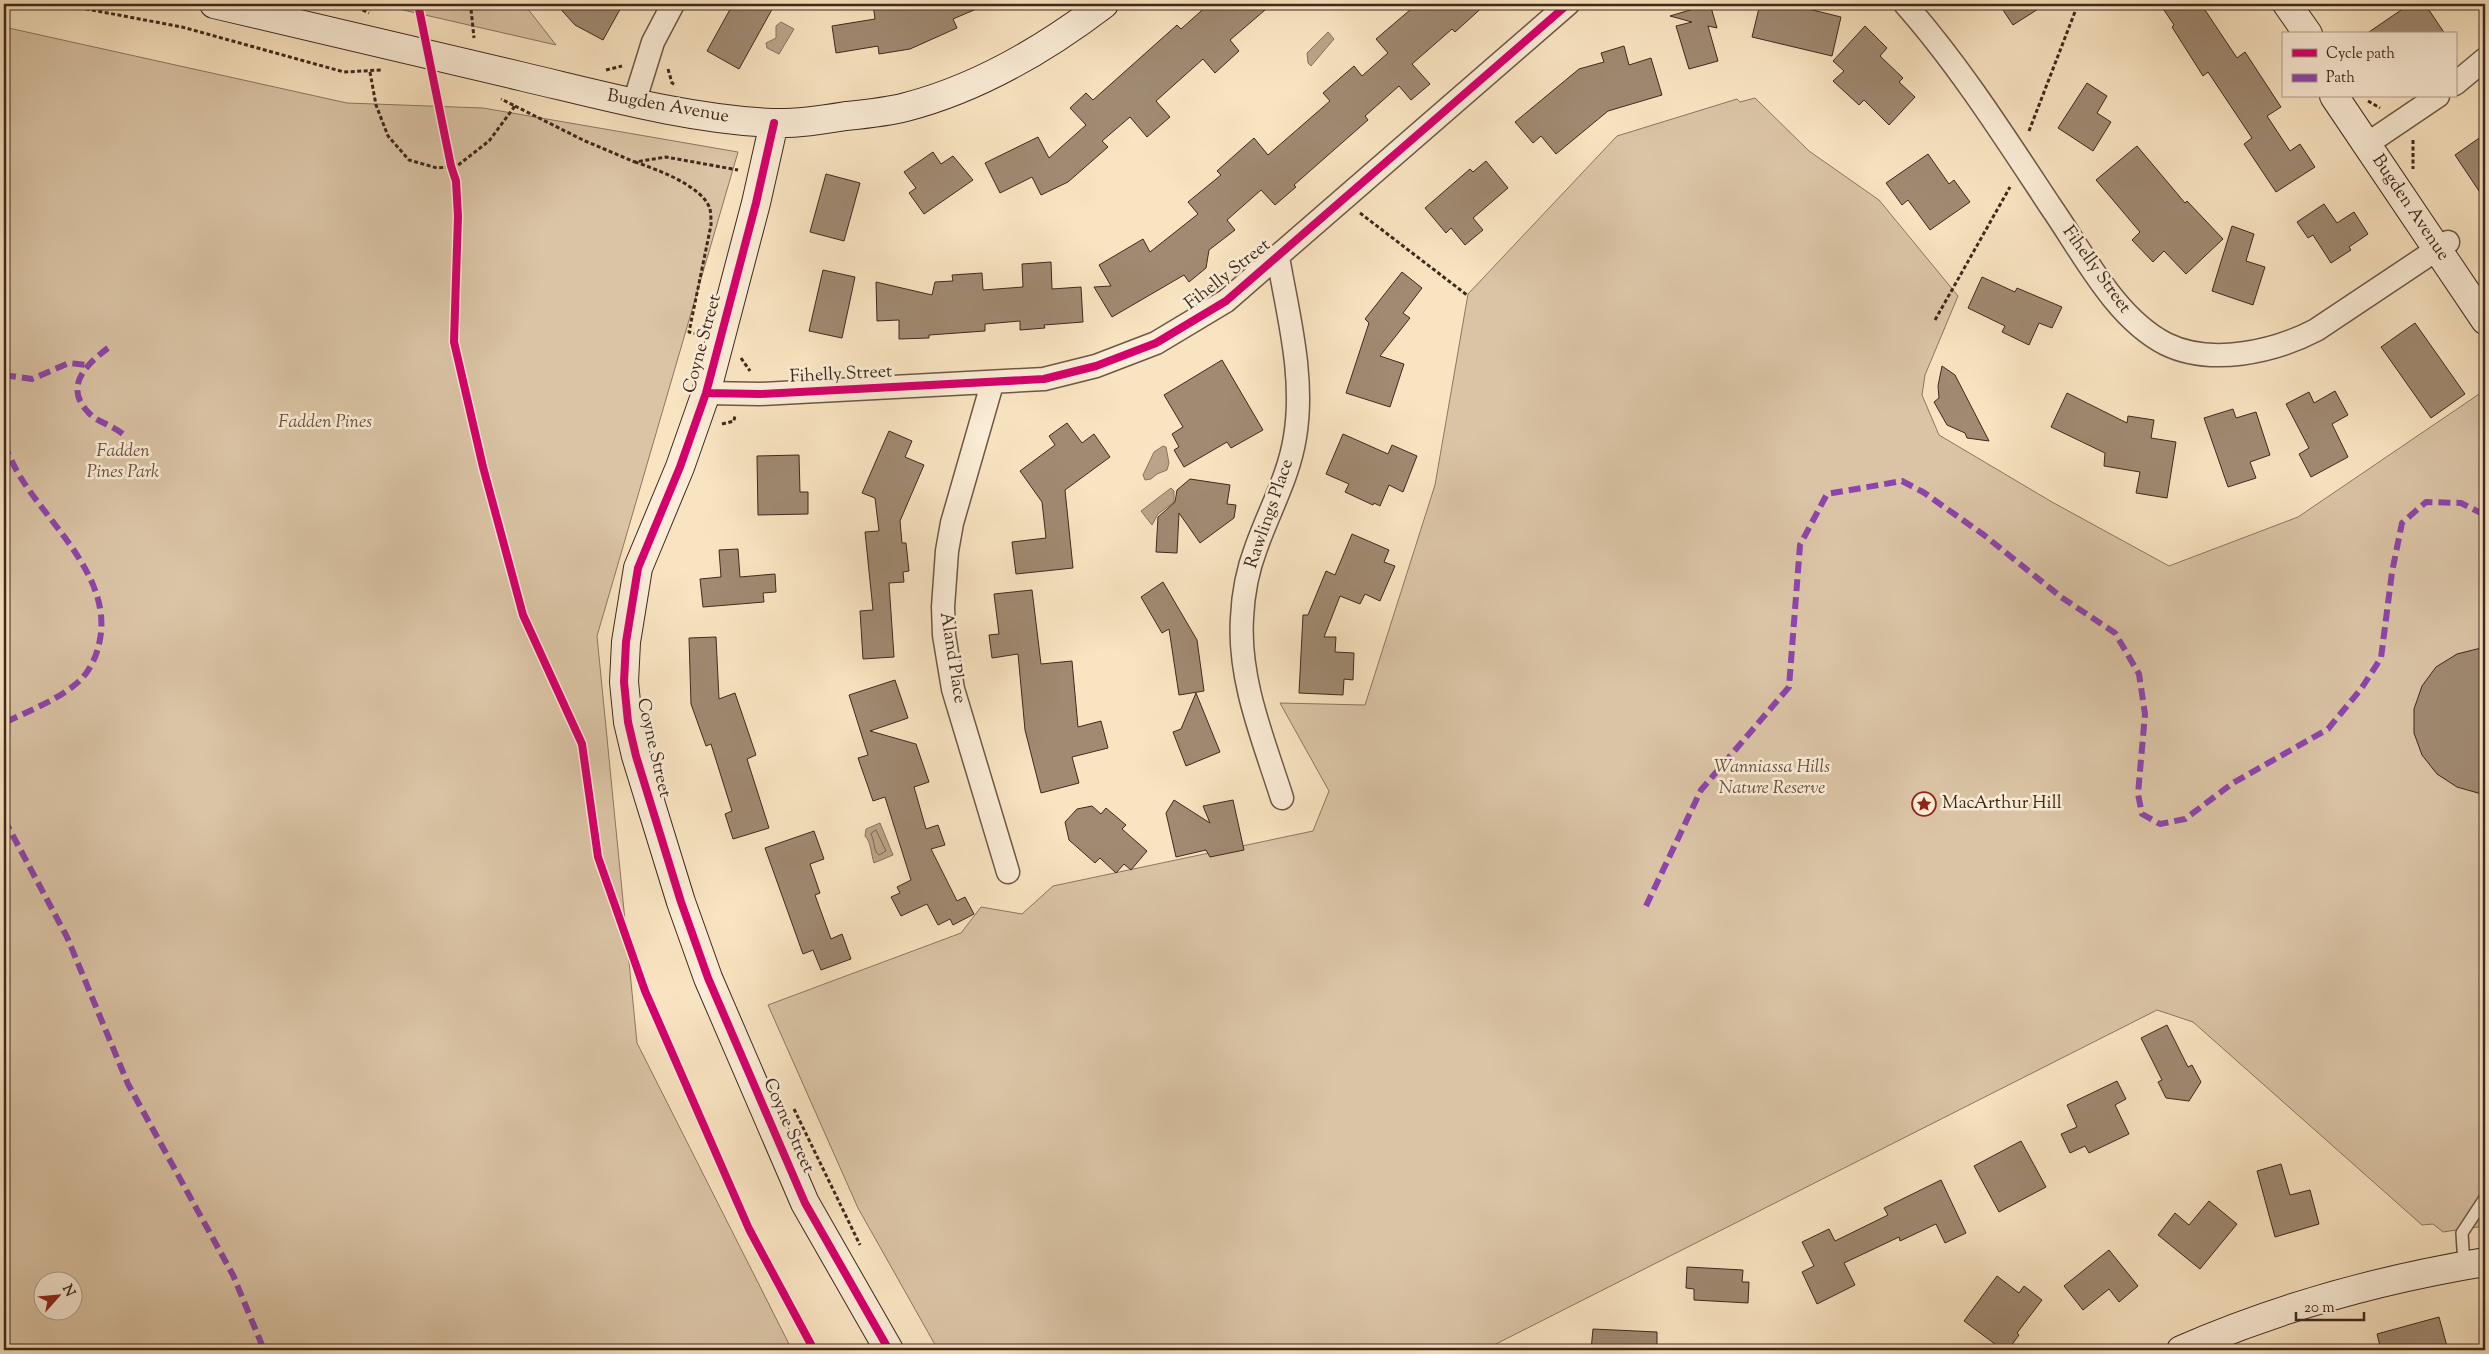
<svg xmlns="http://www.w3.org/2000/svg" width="2489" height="1354" font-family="'Sorts Mill Goudy',serif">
  <rect width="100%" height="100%" fill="#f9e4c1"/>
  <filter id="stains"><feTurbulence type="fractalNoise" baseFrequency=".004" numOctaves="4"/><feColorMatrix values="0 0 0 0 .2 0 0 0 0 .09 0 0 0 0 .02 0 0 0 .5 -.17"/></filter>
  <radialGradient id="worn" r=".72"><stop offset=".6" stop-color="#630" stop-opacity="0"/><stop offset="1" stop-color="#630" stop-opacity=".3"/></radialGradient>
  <path fill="#dac4a5" stroke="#8d7661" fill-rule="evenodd" d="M377,4H524L556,45Z
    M4,27L347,103L483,108L738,152L597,636L637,1043L792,1350H4ZM42,1282H72V1312H42Z
    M1755,98L1809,151L1879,200L1958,296L1925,375L1922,395L1939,435L2052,502L2169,566L2298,517L2485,390V1226L2443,1232L2433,1224L2422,1225L2193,1022L2157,1010L1484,1350H938L858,1208L768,1005L961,933L981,907L1022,914L1053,886L1313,831L1329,791L1280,703L1365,705L1435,485L1468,294L1617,136L1737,99L1740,102Z"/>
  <path fill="#baa489" stroke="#89725e" d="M781,22L794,29L779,54L767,48L766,43L776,38V26Z
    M1328,32L1334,39L1311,66L1308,63L1307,53Z
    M1163,446L1166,447L1169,463L1167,470L1157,474L1151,479L1145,480L1143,475L1154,452Z
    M1171,488L1174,491V502L1158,514L1152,525L1141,511Z
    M880,823L893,855L874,863C871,854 871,842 865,836L866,829Z"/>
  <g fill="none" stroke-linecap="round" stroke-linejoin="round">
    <path stroke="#7d6653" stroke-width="1" d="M876,830L886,851L879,855C873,851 875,841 871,834Z"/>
  </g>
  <path fill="#a08a72" stroke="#40281d" d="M556,4H623L603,40L575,25Z
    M733,4H775L739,69L707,51Z
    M873,4H988L953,19L957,28L910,49L879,54L878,46L836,53L832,26L875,19Z
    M1209,4H1272L1230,40L1239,51L1215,73L1203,59L1156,101L1170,117L1147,137L1130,117L1102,141L1108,147L1068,182L1041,195L1032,177L1000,193L985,163L1038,137L1049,158L1086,125L1070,108L1086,93L1093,100L1177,25L1181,29Z
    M1417,4H1486L1455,32L1452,29L1412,64L1430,84L1411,100L1399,86L1365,116L1368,120L1294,185L1296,187L1275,205L1261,190L1227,220L1235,230L1209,250L1206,268L1189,282L1184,275L1112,317L1094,287L1111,286L1099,265L1143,239L1150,252L1198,214L1188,202L1221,175L1217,171L1254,138L1268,155L1330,101L1323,93L1354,66L1362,76L1388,53L1376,39Z
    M1710,4L1717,28L1708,26L1718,61L1689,69L1676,26L1692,22L1670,16Z
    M1760,4H1788L1841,17L1832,56L1752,37Z
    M1999,4H2046L2013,25Z
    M2160,4H2201L2237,58L2245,52L2281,107L2267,116L2290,151L2300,144L2315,167L2276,192L2244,144L2252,138L2208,72L2203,76L2172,27L2174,25Z
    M2410,4H2425L2445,34H2366Z
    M1865,26L1887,48L1880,56L1903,78L1899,82L1915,97L1889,125L1864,100L1859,105L1833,81L1844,71L1833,61Z
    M1624,46L1629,65L1651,58L1662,95L1608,111L1556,154L1541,136L1533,143L1515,122L1579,69L1604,62L1601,53Z
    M2087,83L2107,96L2097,113L2111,122L2093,151L2058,128Z
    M2485,134V200L2455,155Z
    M2137,146L2185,203L2187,201L2223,239L2186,274L2164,251L2153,262L2132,240L2140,232L2096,180Z
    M933,152L941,164L953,156L973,180L924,214L909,193L916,188L904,172Z
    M1928,154L1949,184L1954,180L1970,202L1930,230L1908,200L1902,205L1886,183Z
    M1486,161L1508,188L1473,218L1483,230L1465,245L1451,228L1446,233L1425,208L1470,169L1473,172Z
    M826,174L860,183L844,241L810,232Z
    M2324,204L2337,223L2354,212L2368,234L2349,247L2351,250L2331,263L2313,235L2308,238L2297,222Z
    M2232,226L2254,234L2246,261L2265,267L2253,305L2212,291Z
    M1051,262L1052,289L1081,287L1083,322L1044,325L1045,328L1020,330V321L985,324V331L929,335V338L899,339V320L877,321L876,282L932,295L935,282L953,281L952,275L982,273L983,290L1023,287L1022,264Z
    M823,270L855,277L842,338L809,331Z
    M1402,272L1422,288L1403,313L1410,318L1380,356L1404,364L1390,407L1346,393L1369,323L1365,319Z
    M1982,277L2015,292L2017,288L2062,307L2052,328L2039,323L2029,345L2002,332L2005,326L1968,308Z
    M2415,323L2465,394L2431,418L2381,347Z
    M1222,360L1263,430L1231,448L1227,442L1184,467L1174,450L1179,447L1172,434L1183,427L1164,395Z
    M1942,366L1955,375L1989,441L1967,438L1965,433L1947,425L1934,402L1939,398L1938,386Z
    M2335,391L2348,415L2332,424L2348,457L2311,477L2299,454L2309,448L2286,404L2309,392L2314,403Z
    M2067,393L2127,423L2128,416L2154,420L2151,438L2176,442L2167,498L2136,493L2140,472L2104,466L2105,453L2051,427Z
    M2233,409L2236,418L2256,412L2270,455L2250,462L2256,478L2228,487L2204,418Z
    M1067,423L1082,443L1094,434L1110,457L1065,490L1073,568L1016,574L1012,542L1046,538L1042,502L1020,471L1055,445L1049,436Z
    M889,431L912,441L905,457L924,465L900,521L902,543H906L909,571L903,572L904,582L889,583L894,657L863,659L860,611L873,610L865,532L879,531L875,498L862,493Z
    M1343,434L1388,454L1392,445L1417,456L1403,492L1389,485L1380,506L1374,503L1373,505L1345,492L1349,484L1326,474Z
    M799,455L800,492H808V514L758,515L757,456Z
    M1190,479L1230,485L1227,504L1236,505L1234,518L1200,543L1179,513L1177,553L1156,552L1158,517L1175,502L1177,490Z
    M1352,534L1389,550L1384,562L1395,566L1380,601L1365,594L1360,604L1340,596L1324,637H1336L1335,652L1354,653L1353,680L1344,679L1343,695L1299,693L1303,615H1308L1326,571L1335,575Z
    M738,549L740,577L775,574L776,592L763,593L764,602L703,607L700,579L721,577L719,550Z
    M1163,582L1197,640L1204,691L1179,695L1169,629L1162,633L1141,597Z
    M1032,590L1041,664L1072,661L1078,727L1101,721L1108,748L1072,757L1079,783L1041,793L1025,730L1018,654L992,658L989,635L999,634L994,594Z
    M716,637L719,699L735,693L756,755L747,759L769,828L733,839L725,814L732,811L711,744L706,746L691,704L689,638Z
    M2485,647V795L2457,787L2437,774L2422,755L2414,733V709L2422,686L2436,667L2457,654Z
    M895,680L908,718L870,731L916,744L929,782L914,787L926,829L938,825L945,845L931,849L957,901L965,897L974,914L953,925L950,919L938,925L927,904L901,916L891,897L900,893L897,887L911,880L885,797L873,801L858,758L868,755L849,695Z
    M1196,693L1220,752L1186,766L1173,732L1181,729Z
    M1174,800L1210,823L1203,806L1233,800L1244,850L1210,857L1206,850L1176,857L1166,813Z
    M1092,806L1101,814L1106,808L1126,825L1122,829L1147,851L1131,870L1124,864L1116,873L1100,858L1095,863L1069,840L1065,822L1077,809Z
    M814,831L824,859L810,864L820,893L815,895L831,939L842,934L851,959L821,970L813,950L803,954L765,848Z
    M2167,1025L2188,1067L2192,1065L2201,1082L2189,1101L2166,1098L2158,1082L2162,1080L2141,1038Z
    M2117,1081L2126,1099L2115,1105L2129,1134L2089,1153L2085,1146L2070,1153L2061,1134L2077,1127L2067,1105Z
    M2021,1141L2046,1187L1999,1212L1974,1166Z
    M2281,1164L2290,1195L2310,1190L2319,1224L2275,1237L2257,1171Z
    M1941,1180L1966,1233L1945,1243L1936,1224L1900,1241L1899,1237L1844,1263L1855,1285L1817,1304L1802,1272L1814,1266L1802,1242L1829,1229L1835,1241L1888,1215L1884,1208Z
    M2209,1201L2237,1224L2200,1269L2158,1235L2175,1213L2189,1225Z
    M2109,1250L2138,1286L2119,1302L2109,1289L2083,1310L2064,1286Z
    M1687,1267L1743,1270L1742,1282H1749L1748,1303L1694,1300V1289L1686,1288Z
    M1997,1276L2019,1293L2024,1286L2042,1300L2017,1333L2019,1335L2008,1350H2003L1964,1321Z
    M2439,1317L2448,1350H2381L2377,1334Z
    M1593,1329L1657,1332V1350H1591Z"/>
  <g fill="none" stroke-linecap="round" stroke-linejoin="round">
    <g stroke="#6e5746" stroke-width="14">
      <path id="lane" d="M2464,1265L2462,1233L2485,1198"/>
    </g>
    <g stroke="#6e5746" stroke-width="25">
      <path id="street" d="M1905,4C1959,65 2006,139 2051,207C2083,253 2115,318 2166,344C2211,366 2274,352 2316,330L2448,242
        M2455,84L2485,59
        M634,103L653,42L673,4
        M2367,144L2438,96
        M1278,257C1288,315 1305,377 1295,437C1289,476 1269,511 1256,548C1248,569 1243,595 1242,618C1238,680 1264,741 1282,798
        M992,384L952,523L947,551L943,607L944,635L953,689L1008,872
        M706,393L760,394L1044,379L1096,366L1156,343L1226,301L1568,4"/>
    </g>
    <g stroke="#40281d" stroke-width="30">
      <path id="secondary" d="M214,4C317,28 420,53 524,77C605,96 688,119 772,123C797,124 822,120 846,116C866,114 887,112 906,107C979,88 1045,49 1104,4
        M2287,4L2308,34
        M2334,96L2485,320
        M774,123L756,203L706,393L680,467L638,568L626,642L624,682L628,722L636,756L681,902L708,978L805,1203L889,1350
        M2181,1350C2277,1308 2382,1279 2485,1262"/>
    </g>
    <path stroke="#40281d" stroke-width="3" stroke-dasharray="4 2.5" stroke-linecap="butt" d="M60,4L182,27L344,72L381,70
      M351,4L369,13
      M468,4L471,9L474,38
      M668,69L672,83L676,85
      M606,70L622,66
      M370,72L376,105L388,136L409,160L437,168L457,166L489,141L515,106L501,99
      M2368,101L2380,108
      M515,106L585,141L635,162L666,157L738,170
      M2029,131L2078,4
      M2413,140V169
      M635,162C656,169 703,186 710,209C711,214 711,220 711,225L689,332L697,334
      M1360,213L1467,295
      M1935,320L2010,187
      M741,358L750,371
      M722,424L734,421L735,415
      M794,1109L860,1245"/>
    <use href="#lane" stroke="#fbedd7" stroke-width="11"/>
    <use href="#street" stroke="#fbedd7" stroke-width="22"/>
    <use href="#secondary" stroke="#fbedd7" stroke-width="28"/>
    <path stroke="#8e44ad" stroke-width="6" stroke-dasharray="12 6" stroke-linecap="butt" d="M108,348C87,364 63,386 88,412C97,423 115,425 127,438
      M4,375L32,379L69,363L87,365
      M4,444C9,455 14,467 21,478C52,528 117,582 98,648C95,660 87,675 77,683C56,701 28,711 4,723
      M4,819L67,937L128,1084L233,1275L264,1350
      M1646,906L1701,790L1789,687L1800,545L1827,494L1902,481L1923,492L1984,535L2061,597L2115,633L2139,674L2145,714L2138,794L2142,814L2160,824L2185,819L2233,783L2328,729L2361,689L2381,658L2392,572L2402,523L2426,502L2461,503L2485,515"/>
    <g stroke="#fbedd7" stroke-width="11">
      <path id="cycleway" d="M418,4L451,166L456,181L458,216L454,342L483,467L523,615L582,744L598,857L645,991L749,1229L814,1350
        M774,123L756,203L706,393L680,467L638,568L626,642L624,682L628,722L636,756L681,902L708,978L805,1203L889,1350
        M706,393L760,394L1044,379L1096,366L1156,343L1226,301L1568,4"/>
    </g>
    <use href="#cycleway" stroke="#d6006c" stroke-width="8"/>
  </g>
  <defs>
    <g id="sight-ring" transform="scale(1.25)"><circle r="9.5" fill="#fbedd7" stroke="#8f2418" stroke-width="1.5"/><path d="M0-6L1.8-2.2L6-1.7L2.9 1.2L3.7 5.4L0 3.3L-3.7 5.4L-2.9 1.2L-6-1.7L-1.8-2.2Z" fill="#8f2418"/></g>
  </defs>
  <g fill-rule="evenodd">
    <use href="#sight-ring" x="1924" y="804"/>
  </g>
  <g text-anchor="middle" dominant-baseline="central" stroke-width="5" stroke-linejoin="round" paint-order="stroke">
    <g font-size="18" fill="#40281d" stroke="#fbedd7">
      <text transform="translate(668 107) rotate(10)">Bugden Avenue</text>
      <text transform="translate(2410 208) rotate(56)">Bugden Avenue</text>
      <text transform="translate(2096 270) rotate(54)">Fihelly Street</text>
      <text transform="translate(1228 275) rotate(-38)">Fihelly Street</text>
      <text transform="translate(703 344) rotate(-75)">Coyne Street</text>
      <text transform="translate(841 375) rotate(-3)">Fihelly Street</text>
      <text transform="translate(1270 514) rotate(-71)">Rawlings Place</text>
      <text transform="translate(952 658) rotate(81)">Aland Place</text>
      <text transform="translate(653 748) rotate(77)">Coyne Street</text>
      <text transform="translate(788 1126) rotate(66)">Coyne Street</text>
    </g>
    <g font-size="18" font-style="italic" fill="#664f3f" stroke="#fbedd7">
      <text x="325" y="423">Fadden Pines</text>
      <text x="123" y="452">Fadden<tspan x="123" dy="21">Pines Park</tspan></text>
      <text x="1772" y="768">Wanniassa Hills<tspan x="1772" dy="21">Nature Reserve</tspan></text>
    </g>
    <g font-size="18" fill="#40281d" stroke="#fbedd7" text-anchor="start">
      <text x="1942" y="804">MacArthur Hill</text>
    </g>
  </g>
  <rect width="2489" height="1354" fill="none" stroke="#f9e4c1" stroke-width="20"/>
  <rect x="5" y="5" width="2479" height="1344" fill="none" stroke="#40281d" stroke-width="2.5"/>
  <rect x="10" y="10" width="2469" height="1334" fill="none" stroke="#40281d"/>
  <rect x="2282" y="32" width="175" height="65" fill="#fbedd7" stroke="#b09e8d"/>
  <rect x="2292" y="49" width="25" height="8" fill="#d6006c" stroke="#b09e8d"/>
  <text x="2326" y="58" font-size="15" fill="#40281d">Cycle path</text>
  <rect x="2292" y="74" width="25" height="8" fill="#8e44ad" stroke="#b09e8d"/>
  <text x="2326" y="82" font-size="15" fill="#40281d">Path</text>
  <g transform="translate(58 1296) rotate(63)"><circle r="24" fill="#fbedd7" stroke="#b09e8d"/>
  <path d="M0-4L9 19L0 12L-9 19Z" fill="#8f2418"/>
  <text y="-8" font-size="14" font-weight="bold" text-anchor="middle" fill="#40281d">N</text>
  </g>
  <path d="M2296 1312v8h68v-8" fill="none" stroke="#40281d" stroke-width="2.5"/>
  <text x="2304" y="1312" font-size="15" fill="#40281d" stroke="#fbedd7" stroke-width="4" paint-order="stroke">20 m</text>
  <rect width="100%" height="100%" filter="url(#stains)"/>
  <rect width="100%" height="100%" fill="url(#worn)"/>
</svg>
